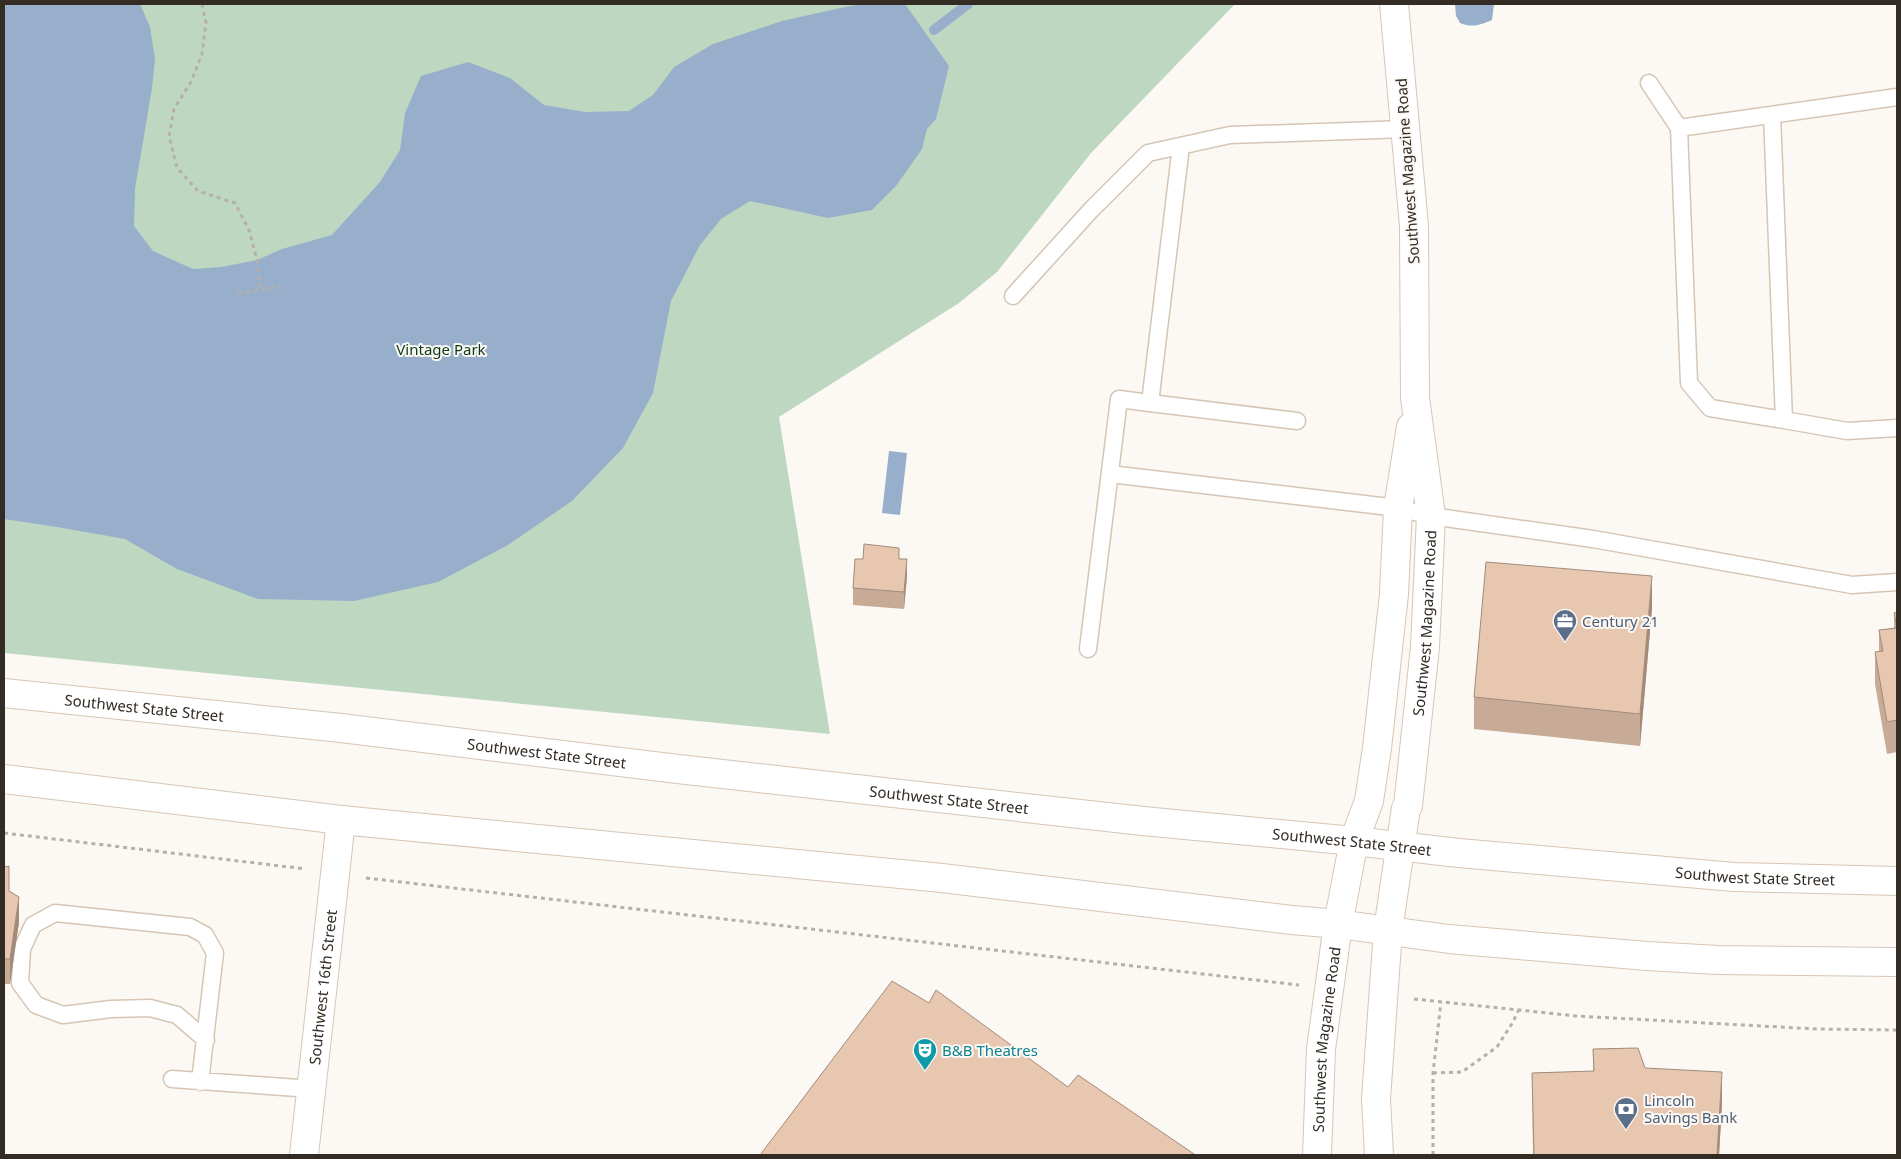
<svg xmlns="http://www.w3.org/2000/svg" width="1901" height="1159" font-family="'Noto Sans',sans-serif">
  <rect width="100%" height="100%" fill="#fcf9f5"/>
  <path fill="#bed7c1" d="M4,4H1235L1091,153L997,272L959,303L779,417L830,734L4,653Z"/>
  <path fill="#98afcb" d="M4,4H140L150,27L155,59L152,88L135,189L134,226L153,251L193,269L221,267L257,260L282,249L332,235L380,182L400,150L405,113L421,76L468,62L510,78L544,105L585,112L629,111L653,95L674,67L713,44L782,21L845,7L863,4H905L949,66L936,119L927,129L922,149L896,186L872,210L828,218L750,201L721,219L700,245L671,301L653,393L623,448L572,501L508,545L438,582L354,601L258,599L177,569L125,539L57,527L4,519Z
    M1455,4H1494L1492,20C1480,25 1472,28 1460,23L1456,16Z
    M889,451L907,453L900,515L882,513Z"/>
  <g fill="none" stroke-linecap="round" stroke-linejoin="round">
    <path stroke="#98afcb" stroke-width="10" d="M934,30L968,4"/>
    <g stroke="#d7c5b4" stroke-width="19">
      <path id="service" d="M1649,83L1679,128L1897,97
        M1772,115L1784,420L1847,431L1897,428
        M1679,128L1689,383L1710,408L1784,420
        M1013,296L1091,210L1148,153L1230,135L1406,129
        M1150,403L1297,421
        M1110,474L1398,508L1431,516L1593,539L1852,585L1897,582
        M1088,649L1119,399L1150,403L1181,146
        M172,1079L312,1089
        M200,1082L215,953L205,935L190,927L55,913L33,925L22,949L20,983L36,1005L63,1015L111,1009L150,1008L177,1015L206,1040"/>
    </g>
    <g stroke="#d7c5b4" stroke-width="30">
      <g id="minor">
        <path id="s1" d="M304,1155L341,820"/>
      </g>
    </g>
    <g stroke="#d7c5b4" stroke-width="30">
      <g id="tertiary">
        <path d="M1338,924L1354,841L1369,801L1377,748L1394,594L1398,508L1411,427"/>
        <path id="s2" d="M1388,930L1406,808L1408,806L1425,647L1431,516L1415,398L1414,226L1394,4"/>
      </g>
    </g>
    <g stroke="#d7c5b4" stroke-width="30">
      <g id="secondary">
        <path id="s3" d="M4,693L341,728L678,769L1143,821L1354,841L1459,853L1734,877L1897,881"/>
        <path d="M4,779L341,820L942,878L1292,920L1338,924L1449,939L1647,956L1718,960L1897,962"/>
        <path id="s4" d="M1317,1155L1321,1049L1338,924"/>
        <path d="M1379,1155L1376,1099L1388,930"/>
      </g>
    </g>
    <path stroke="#b5b0ab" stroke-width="3" stroke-dasharray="4 4" stroke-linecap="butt" d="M202,4L206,23L202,54L191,82L174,109L169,136L177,168L198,191L235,203L249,230L257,260L260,290
      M238,294L280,286
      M4,833L306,869
      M366,878L1299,985
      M1414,999L1576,1016L1817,1029L1897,1030
      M1433,1073L1462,1072L1497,1047L1513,1022L1518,1011
      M1433,1155V1073L1441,1002"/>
    <use href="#service" stroke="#fff" stroke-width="16"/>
    <use href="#minor" stroke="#fff" stroke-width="28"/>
    <use href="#tertiary" stroke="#fff" stroke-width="28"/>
    <use href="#secondary" stroke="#fff" stroke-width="28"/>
  </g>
  <path fill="#c7ab97" d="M899,559L907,576L904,609L853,605V588Z
    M1652,608L1640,746L1474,729V697Z
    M1897,612V752L1887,754L1875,684V652H1879V630L1894,628V613Z
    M4,867L9,892L19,922L10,984H4Z
    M1593,1049L1645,1068L1722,1104L1719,1155H1533L1532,1073L1593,1071Z"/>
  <path fill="#a28b7b" d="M907,559V576L904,609V592Z
    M1652,576V608L1640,746V714Z
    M19,897V922L10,984V959Z
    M1722,1072V1104L1719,1155H1717Z"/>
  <path fill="#e7c7b0" stroke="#a28b7b" d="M864,544L899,548V559H907L904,592L853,588L855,559H863Z
    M1486,562L1652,576L1640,714L1474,697Z
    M1897,612V627L1894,613Z
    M1897,628V720L1887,722L1875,652L1883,651L1879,630Z
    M9,866V891L19,897L10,959H4V867Z
    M892,981L929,1003L936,990L1068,1087L1078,1075L1194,1154L1193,1155H760Z
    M1638,1048L1645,1068L1722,1072L1717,1155H1534L1532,1073L1594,1071L1593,1049Z"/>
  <defs>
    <g id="office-pin" transform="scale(1.25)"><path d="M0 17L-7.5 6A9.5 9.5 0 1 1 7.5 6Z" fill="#5c6f8a" stroke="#fcf9f5"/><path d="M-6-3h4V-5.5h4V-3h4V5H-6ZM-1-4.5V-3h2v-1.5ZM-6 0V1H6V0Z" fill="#fff"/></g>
    <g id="theatre-pin" transform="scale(1.25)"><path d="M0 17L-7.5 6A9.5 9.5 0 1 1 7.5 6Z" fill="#0f9aa8" stroke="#fcf9f5"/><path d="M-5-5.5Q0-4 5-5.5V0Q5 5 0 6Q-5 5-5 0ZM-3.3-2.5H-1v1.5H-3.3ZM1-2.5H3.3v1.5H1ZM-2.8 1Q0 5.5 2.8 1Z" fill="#fff"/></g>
    <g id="bank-pin" transform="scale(1.25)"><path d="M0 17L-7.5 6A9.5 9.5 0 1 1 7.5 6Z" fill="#5c6f8a" stroke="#fcf9f5"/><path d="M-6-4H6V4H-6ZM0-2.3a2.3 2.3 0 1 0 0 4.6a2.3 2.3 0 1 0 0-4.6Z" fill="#fff"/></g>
  </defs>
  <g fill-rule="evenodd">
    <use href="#office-pin" x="1565" y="621"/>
    <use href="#theatre-pin" x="925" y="1050"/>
    <use href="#bank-pin" x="1626" y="1109"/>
  </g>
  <g text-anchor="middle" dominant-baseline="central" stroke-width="4" stroke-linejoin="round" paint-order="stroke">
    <g font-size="15" fill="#332c25" stroke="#fcf9f5">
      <text transform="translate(1407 171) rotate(-94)">Southwest Magazine Road</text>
      <text stroke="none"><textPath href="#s2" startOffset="310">Southwest Magazine Road</textPath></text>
      <text stroke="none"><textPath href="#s3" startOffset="141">Southwest State Street</textPath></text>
      <text stroke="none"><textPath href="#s3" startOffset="546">Southwest State Street</textPath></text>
      <text stroke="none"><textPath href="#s3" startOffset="951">Southwest State Street</textPath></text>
      <text stroke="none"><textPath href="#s3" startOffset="1356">Southwest State Street</textPath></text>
      <text stroke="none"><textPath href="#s3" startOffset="1761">Southwest State Street</textPath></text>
      <text stroke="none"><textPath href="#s1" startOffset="169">Southwest 16th Street</textPath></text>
      <text stroke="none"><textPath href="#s4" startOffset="116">Southwest Magazine Road</textPath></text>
    </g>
    <g font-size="15" fill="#0a3a18" stroke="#fcf9f5">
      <text x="441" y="349">Vintage Park</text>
    </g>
    <g font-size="15" fill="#4e5e75" stroke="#fcf9f5" text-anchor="start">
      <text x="1582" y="621">Century 21</text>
      <text x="1644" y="1100">Lincoln<tspan x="1644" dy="17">Savings Bank</tspan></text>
    </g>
    <g font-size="15" fill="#0d838f" stroke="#fcf9f5" text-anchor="start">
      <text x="942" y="1050">B&amp;B Theatres</text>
    </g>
  </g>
  <rect width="1901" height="1159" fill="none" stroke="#332c25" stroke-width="10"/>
</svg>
